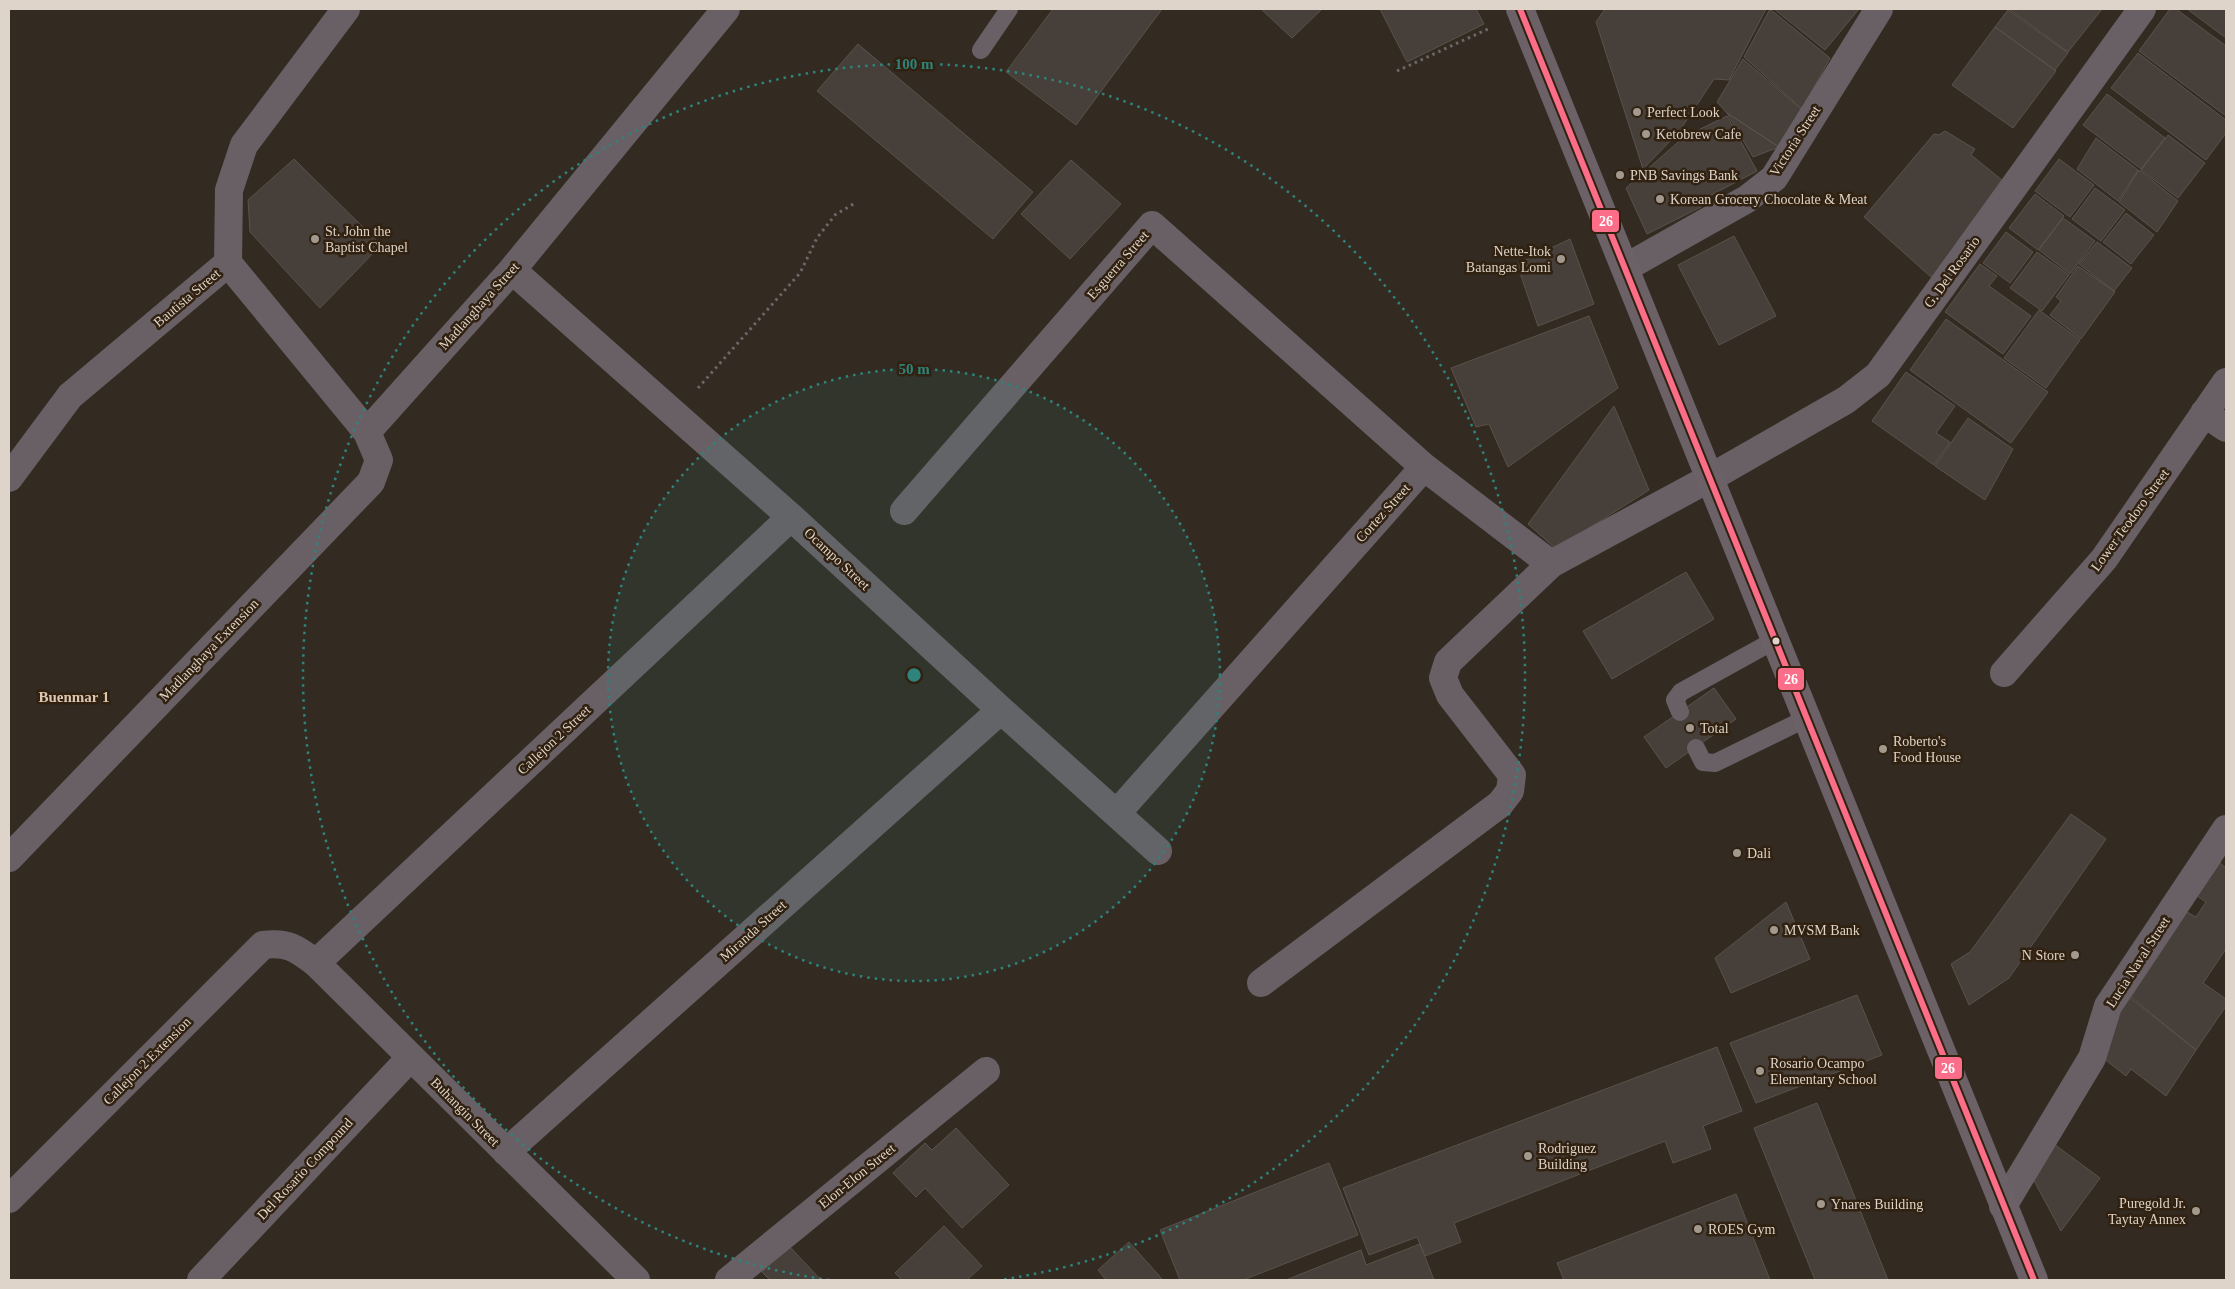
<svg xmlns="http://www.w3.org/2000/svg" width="2235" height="1289" font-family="Georgia,serif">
  <rect width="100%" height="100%" fill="#332b22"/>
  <path fill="#473f39" stroke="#5a524b" d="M1053,9H1162L1076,125L1006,72Z
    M1261,9H1322L1292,38Z
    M1380,9H1476L1484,24L1407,62Z
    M1605,9H1766L1729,80L1714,79L1678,133L1643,169L1596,22Z
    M1770,9L1830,58L1802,109L1744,57Z
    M1774,9H1859L1825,50Z
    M2009,9H2102L2068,52Z
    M2170,9H2176L2226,46V116L2139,51Z
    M2187,9H2226V38Z
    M2008,10L2068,53L2055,70L1995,27Z
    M1995,27L2056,71L2013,128L1952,85Z
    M858,44L1033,192L993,239L817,91Z
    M2138,53L2226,120V133L2206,160L2111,88Z
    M1743,59L1801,109L1779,147L1727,113L1717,102Z
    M2107,94L2165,138L2141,169L2083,125Z
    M1727,113L1779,147L1753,157Z
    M1727,116L1757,171L1700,201L1701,207L1647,234L1626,188L1684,137Z
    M1945,131L1975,149L1971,155L2007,184L1932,278L1864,217L1934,134L1939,135Z
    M2168,135L2205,163L2178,198L2141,170Z
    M2096,138L2138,170L2118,201L2077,169Z
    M294,159L381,245L320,308L250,232L248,200Z
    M2059,159L2094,185L2070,217L2035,191Z
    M1071,160L1121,204L1070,259L1021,214Z
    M2139,170L2178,201L2157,232L2119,202Z
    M2095,188L2125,210L2101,241L2072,219Z
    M2035,194L2064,216L2038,250L2009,228Z
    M2126,213L2154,235L2131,264L2103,242Z
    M2063,218L2095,241L2070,274L2039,250Z
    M2006,232L2033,252L2010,283L1983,263Z
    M1734,236L1776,316L1719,345L1678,265Z
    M1570,239L1594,304L1538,326L1517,264Z
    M2097,242L2132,268L2114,291L2079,264Z
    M2037,252L2069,275L2042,311L2010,288Z
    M1980,264L1997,276L1989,286L2031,316L2003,354L1945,312Z
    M2078,266L2115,292L2081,339L2050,315L2061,301L2056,297Z
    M2039,310L2080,340L2046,388L2004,358Z
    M1589,316L1618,388L1508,467L1489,424L1476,427L1451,368Z
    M1946,319L2048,392L2011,443L1910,370Z
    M1906,372L1955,406L1936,433L1950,442L1934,465L1872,421Z
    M1614,406L1649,490L1556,549L1528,524Z
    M1968,418L2013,449L1985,500L1935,466Z
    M1686,572L1714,619L1612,679L1583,631Z
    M1714,688L1736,719L1666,768L1644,737Z
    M2071,814L2106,839L2009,978L1969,1005L1951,964L1970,952Z
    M2220,863L2226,868V949L2203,983L2226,999V1006L2196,1050L2131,997L2187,912L2196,917L2206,902L2197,896Z
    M1786,902L1810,959L1731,993L1715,958Z
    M1857,995L1882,1055L1756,1103L1730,1043Z
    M2130,998L2196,1050L2166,1096L2131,1069L2126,1076L2103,1058L2115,1019Z
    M1717,1047L1742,1111L1703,1126L1711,1149L1673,1163L1665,1141L1454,1223L1461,1242L1425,1256L1417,1237L1369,1255L1343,1188Z
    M1817,1103L1888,1280H1815L1754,1128Z
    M956,1128L1009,1185L962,1228L925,1188L916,1197L893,1173L925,1143L932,1150Z
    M2054,1144L2100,1178L2061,1231L2032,1177Z
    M1329,1163L1358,1235L1243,1280H1180L1160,1230Z
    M1736,1194L1770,1280H1564L1557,1263Z
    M944,1226L982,1266L967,1280H902L895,1273Z
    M1129,1242L1163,1280H1106L1098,1270Z
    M1420,1244L1434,1280H1286L1361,1250L1366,1265Z
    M789,1246L821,1280H770L762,1272Z"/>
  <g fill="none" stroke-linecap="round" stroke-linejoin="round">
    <path stroke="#6e6668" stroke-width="3" stroke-dasharray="2.5 4" stroke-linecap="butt" d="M1397,71L1490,28
      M698,388L800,273L817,238L835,215L855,203"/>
    <path stroke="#696066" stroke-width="18" d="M981,50L1009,9
      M1680,712L1675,700L1681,692L1775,640
      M1696,748L1703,762L1715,763L1807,718"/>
    <path stroke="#696066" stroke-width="28" d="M1625,268L1747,199L1774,178L1879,9
      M512,270L791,517L1001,710L1158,851
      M2204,413L2226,428
      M367,432L512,270L726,9
      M9,478L70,396L228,263L229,190L244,145L346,9
      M904,511L1152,225L1424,467
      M2004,673L2104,559L2226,382
      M1117,813L1424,467L1551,564
      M9,858L371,482L379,460L367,432L228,263
      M316,963L791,517
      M1261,983L1500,804L1510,791L1512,775L1450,695L1443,678L1448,662L1551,564L1710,478L1846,400L1878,375L2142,9
      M506,1152L1001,710
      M9,1199L263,945C288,942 296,948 316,963L636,1280
      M2003,1206L2092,1058L2108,1006L2226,829
      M201,1280L410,1058
      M729,1280L986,1071"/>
    <path stroke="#6b6167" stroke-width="28" d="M1520,9L2034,1280"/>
    <g stroke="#312110" stroke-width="10">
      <path id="bus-1" d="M1520,9L2034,1280"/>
    </g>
    <use href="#bus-1" stroke="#fb6d88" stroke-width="6"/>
  </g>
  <circle cx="914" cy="675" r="306" fill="#2e847c" fill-opacity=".12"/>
  <g fill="none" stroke="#2e847c" stroke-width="2.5" stroke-dasharray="2.5 5">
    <circle cx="914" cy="675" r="306"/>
    <path d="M829 1280A611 611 0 1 1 999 1280"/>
  </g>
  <g fill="#a2998f" stroke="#312110" stroke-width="2">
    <circle cx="1637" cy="112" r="5"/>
    <circle cx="1646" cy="134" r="5"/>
    <circle cx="1620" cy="175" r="5"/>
    <circle cx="1660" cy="199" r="5"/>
    <circle cx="315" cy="239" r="5"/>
    <circle cx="1561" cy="259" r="5"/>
    <circle cx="1690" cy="728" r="5"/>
    <circle cx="1883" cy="749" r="5"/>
    <circle cx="1737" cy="853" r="5"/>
    <circle cx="1774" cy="930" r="5"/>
    <circle cx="2075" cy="955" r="5"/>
    <circle cx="1760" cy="1071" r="5"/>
    <circle cx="1528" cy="1156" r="5"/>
    <circle cx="1821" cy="1204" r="5"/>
    <circle cx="2196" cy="1211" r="5"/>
    <circle cx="1698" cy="1229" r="5"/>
  </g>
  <circle fill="#ded4c9" stroke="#312110" stroke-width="2" cx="1776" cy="641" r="4.5"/>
  <g text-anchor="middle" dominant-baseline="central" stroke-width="5" stroke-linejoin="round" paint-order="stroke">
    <g font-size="14" fill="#ded4c9" stroke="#312110" text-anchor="start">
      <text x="1647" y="112">Perfect Look</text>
      <text x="1656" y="134">Ketobrew Cafe</text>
      <text x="1630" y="175">PNB Savings Bank</text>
      <text x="1670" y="199">Korean Grocery Chocolate &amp; Meat</text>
      <text x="325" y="231">St. John the<tspan x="325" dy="16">Baptist Chapel</tspan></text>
      <text x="1551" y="251" text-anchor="end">Nette-Itok<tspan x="1551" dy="16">Batangas Lomi</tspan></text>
      <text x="1700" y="728">Total</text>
      <text x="1893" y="741">Roberto's<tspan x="1893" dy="16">Food House</tspan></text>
      <text x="1747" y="853">Dali</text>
      <text x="1784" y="930">MVSM Bank</text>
      <text x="2065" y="955" text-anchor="end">N Store</text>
      <text x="1770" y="1063">Rosario Ocampo<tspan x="1770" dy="16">Elementary School</tspan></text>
      <text x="1538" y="1148">Rodriguez<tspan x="1538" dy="16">Building</tspan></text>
      <text x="2186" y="1203" text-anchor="end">Puregold Jr.<tspan x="2186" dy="16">Taytay Annex</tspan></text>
      <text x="1831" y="1204">Ynares Building</text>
      <text x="1708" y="1229">ROES Gym</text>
    </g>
    <g font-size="14" fill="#ded4c9" stroke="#312110">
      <text transform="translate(1795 141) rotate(-57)">Victoria Street</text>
      <text transform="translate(1118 265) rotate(-49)">Esguerra Street</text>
      <text transform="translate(1952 272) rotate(-54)">G. Del Rosario</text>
      <text transform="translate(187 298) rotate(-40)">Bautista Street</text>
      <text transform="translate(479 306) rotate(-48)">Madlanghaya Street</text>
      <text transform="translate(1383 513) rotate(-48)">Cortez Street</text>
      <text transform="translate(2130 520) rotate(-54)">Lower Teodoro Street</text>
      <text transform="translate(837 559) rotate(43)">Ocampo Street</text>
      <text transform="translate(209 650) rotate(-46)">Madlanghaya Extension</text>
      <text transform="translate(554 740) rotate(-43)">Callejon 2 Street</text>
      <text transform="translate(753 931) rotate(-42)">Miranda Street</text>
      <text transform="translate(2138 962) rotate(-57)">Lucia Naval Street</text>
      <text transform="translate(147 1061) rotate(-45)">Callejon 2 Extension</text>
      <text transform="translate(465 1112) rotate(45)">Buhangin Street</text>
      <text transform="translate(305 1169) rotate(-47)">Del Rosario Compound</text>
      <text transform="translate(857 1176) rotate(-39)">Elon-Elon Street</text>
    </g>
    <g font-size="15" font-weight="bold" fill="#dcc7b2" stroke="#312110">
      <text x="74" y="697">Buenmar 1</text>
    </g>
  </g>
  <circle cx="914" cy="675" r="8" fill="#2e847c" stroke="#312110" stroke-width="2.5"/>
  <g font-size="15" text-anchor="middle" font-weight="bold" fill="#2e847c" stroke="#312110" stroke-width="5" stroke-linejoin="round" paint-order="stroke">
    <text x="914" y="69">100 m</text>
    <text x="914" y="374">50 m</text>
  </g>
  <g stroke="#312110" stroke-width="2">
    <rect x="1591" y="209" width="29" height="24" rx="5" fill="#fb6d88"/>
    <rect x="1777" y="667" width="28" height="24" rx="5" fill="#fb6d88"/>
    <rect x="1934" y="1056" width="29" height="24" rx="5" fill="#fb6d88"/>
  </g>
  <g font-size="14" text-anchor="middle" font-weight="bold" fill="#fff">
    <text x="1606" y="226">26</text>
    <text x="1791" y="684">26</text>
    <text x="1948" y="1073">26</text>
  </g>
  <rect width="2235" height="1289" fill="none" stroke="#ded4c9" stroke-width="20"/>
</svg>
